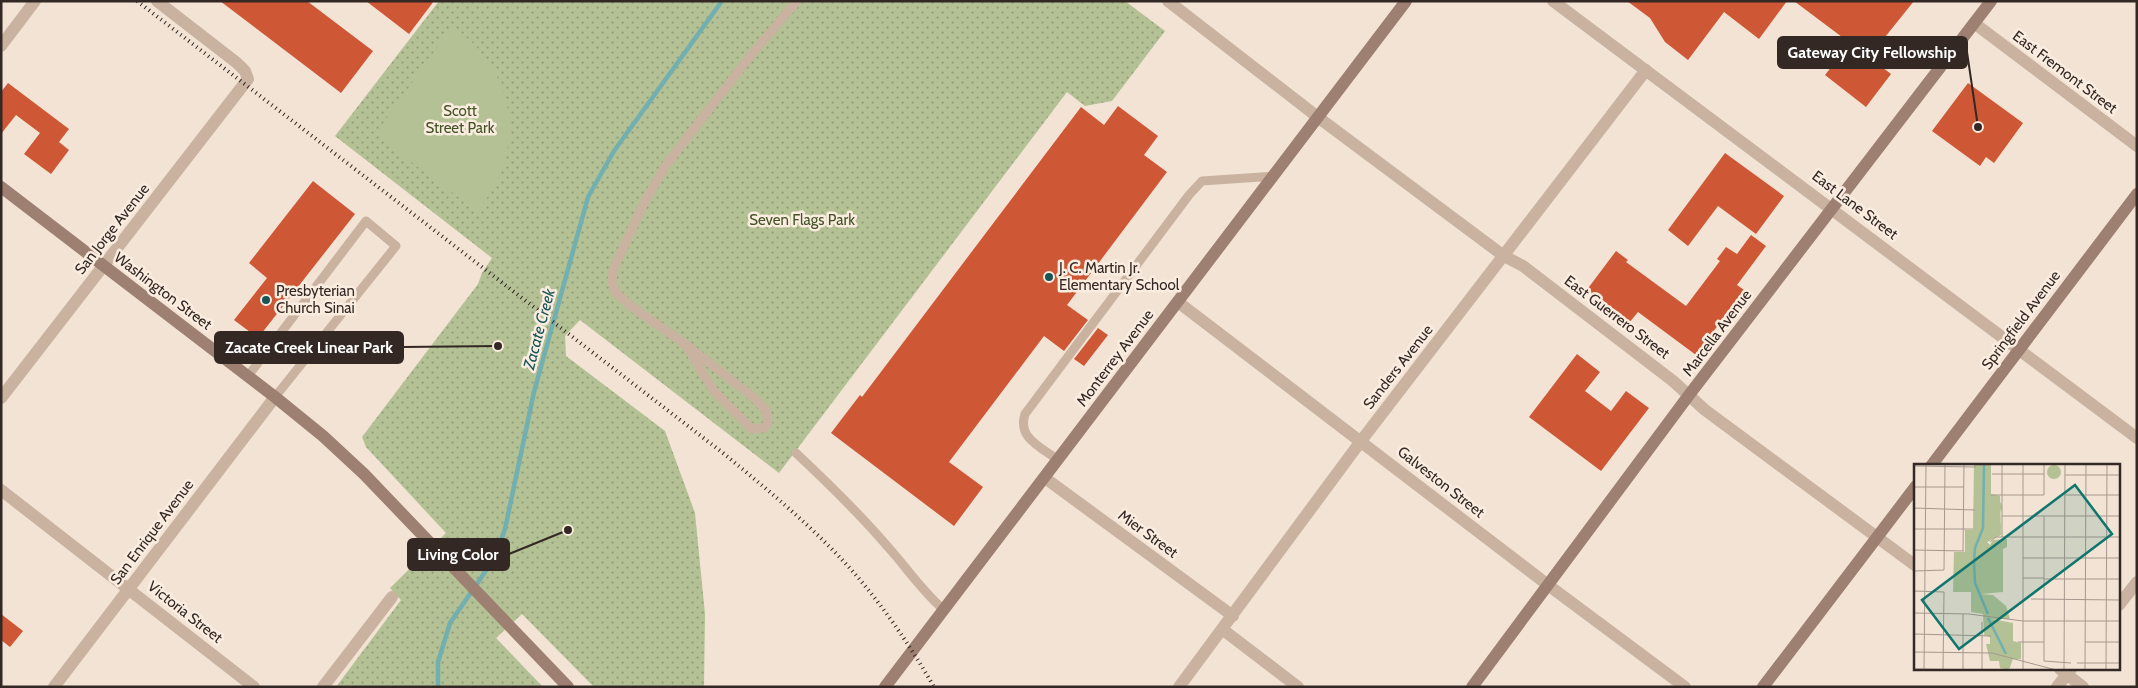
<svg xmlns="http://www.w3.org/2000/svg" width="2138" height="688" font-family="Cabin,sans-serif">
  <defs>
    <pattern id="grass-dots" width="8" height="8" patternUnits="userSpaceOnUse" patternTransform="scale(1.25)"><rect width="8" height="8" fill="#b3c194"/><path d="M2 2h.1M6 6h.1" fill="none" stroke="#929d79" stroke-width="1.8" stroke-linecap="round"/></pattern>
  </defs>
  <rect width="100%" height="100%" fill="#f2e3d4"/>
  <path fill="url(#grass-dots)" d="M439,1H1125L1165,31L1112,101L1085,106L1067,92L779,473L580,320L565,336L566,356L665,431L695,513L705,614L704,687H594L522,614L496,638L543,687H336L401,600L390,588L446,533L366,447L362,437L478,284L482,273L492,258L335,136Z"/>
  <path fill="#b3c194" d="M452,26C517,71 529,150 477,211L382,140L380,128Z"/>
  <g fill="none" stroke-linecap="round" stroke-linejoin="round">
    <path stroke="#71afb0" stroke-width="4.5" d="M438,687V662L450,623L494,559L505,529L534,392L588,197L614,151L722,1"/>
  </g>
  <path fill="#ce5736" d="M220,1H307L373,51L341,93Z
    M366,1H434L409,34Z
    M1627,1H1787L1759,39L1724,12L1688,60L1665,42L1650,18Z
    M1794,1H1914L1869,57L1891,74L1866,107L1825,75L1850,43Z
    M8,83L69,129L59,142L69,150L51,174L24,154L40,133L16,115L1,134V92Z
    M1968,83L2023,123L1994,163L1986,157L1980,166L1932,131Z
    M1118,106L1158,136L1144,155L1167,172L1067,305L1088,320L1064,351L1044,336L949,462L983,487L954,526L831,433L860,395L862,397L1081,107L1104,125Z
    M1725,153L1784,196L1756,234L1718,206L1688,246L1668,230Z
    M313,181L355,214L258,338L234,320L267,278L249,263Z
    M1751,235L1766,246L1737,285L1744,290L1696,355L1638,312L1629,323L1586,291L1616,251L1628,260L1626,262L1686,306L1720,261L1717,259L1726,247L1737,254Z
    M1098,328L1108,335L1084,366L1074,359Z
    M1577,354L1600,372L1585,391L1611,411L1626,391L1649,408L1601,471L1529,417Z
    M1,614L23,631L10,647L1,640Z"/>
  <g fill="none" stroke-linecap="round" stroke-linejoin="round">
    <path stroke="#cab2a0" stroke-width="9" d="M685,344L714,391L752,429L764,428L768,423L766,410L753,397L685,344L632,307L616,293L612,283L613,270L644,203L666,165L751,55L797,1
      M248,376L366,221L396,246L275,397
      M796,453C828,483 859,513 888,547C907,568 922,591 944,610
      M1058,460C1041,447 1017,438 1025,414L1189,195L1202,181L1274,176"/>
    <path stroke="#cab2a0" stroke-width="12" d="M1168,1L1319,118L1504,256L1523,266L1673,381L1705,410L1916,566
      M1553,1L2137,438
      M1974,23L2137,146
      M1,46L35,1
      M1178,302L1548,585L1685,687
      M1,398L248,79L245,71L237,63L157,1
      M1045,478L1233,616
      M1,490L254,687
      M2119,605L2137,582
      M1222,629L1298,687
      M2060,669L2083,687
      M54,687L275,397
      M323,687L392,597
      M1179,687L1361,441L1646,70
      M2057,687L2071,669"/>
    <path stroke="#9d8071" stroke-width="12" d="M1,187L275,397L323,436L364,474L568,687
      M1931,466L2137,194
      M885,687L1406,1
      M1472,687L1689,395L1991,1
      M1763,687L1916,486"/>
    <path stroke="#332824" stroke-width="4" stroke-dasharray="1 4" stroke-linecap="butt" d="M137,1L723,453C775,496 828,539 870,592C894,622 915,654 934,687"/>
  </g>
  <g fill="#175457" stroke="#faede0" stroke-width="2">
    <circle cx="1049" cy="277" r="5"/>
    <circle cx="266" cy="300" r="5"/>
  </g>
  <g text-anchor="middle" dominant-baseline="central" stroke-width="5" stroke-linejoin="round" paint-order="stroke">
    <g font-size="15" fill="#332824" stroke="#faede0">
      <text transform="translate(2065 72) rotate(37)">East Fremont Street</text>
      <text transform="translate(1855 205) rotate(37)">East Lane Street</text>
      <text transform="translate(112 229) rotate(-52)">San Jorge Avenue</text>
      <text transform="translate(163 291) rotate(37)">Washington Street</text>
      <text transform="translate(1617 317) rotate(37)">East Guerrero Street</text>
      <text transform="translate(2021 320) rotate(-53)">Springfield Avenue</text>
      <text transform="translate(1717 333) rotate(-53)">Marcella Avenue</text>
      <text transform="translate(1115 358) rotate(-53)">Monterrey Avenue</text>
      <text transform="translate(1398 367) rotate(-52)">Sanders Avenue</text>
      <text transform="translate(1441 482) rotate(38)">Galveston Street</text>
      <text transform="translate(152 532) rotate(-53)">San Enrique Avenue</text>
      <text transform="translate(1148 534) rotate(36)">Mier Street</text>
      <text transform="translate(185 612) rotate(38)">Victoria Street</text>
    </g>
    <g font-size="15" fill="#435326" stroke="#faede0">
      <text x="460" y="111">Scott<tspan x="460" dy="17">Street Park</tspan></text>
      <text x="802" y="220">Seven Flags Park</text>
    </g>
    <g font-size="15" fill="#332824" stroke="#faede0" text-anchor="start">
      <text x="1059" y="268">J. C. Martin Jr.<tspan x="1059" dy="17">Elementary School</tspan></text>
      <text x="276" y="291">Presbyterian<tspan x="276" dy="17">Church Sinai</tspan></text>
    </g>
    <g font-size="16" font-style="italic" fill="#175457" stroke="#faede0">
      <text transform="translate(539 329) rotate(-75)">Zacate Creek</text>
    </g>
  </g>
  <g transform="translate(1914 464)">
    <rect width="206" height="206" fill="#f2e3d4"/>
    <path d="M60,0H77V30L86,32L87,71L73,78L76,81L79,76L93,75V83L89,85V128L67,130L79,131L92,142L96,155H78L99,159V177L107,179V195H99L95,206L86,204L85,197H76L72,180H76V173L70,171L69,150L57,148V128H39L40,88H51V66H59Z" fill="#b3c194"/>
    <path d="M133 8a7 7 0 1 1 14 0a7 7 0 1 1-14 0ZM74 43a7 7 0 1 1 14 0a7 7 0 1 1-14 0ZM73 62a7 7 0 1 1 14 0a7 7 0 1 1-14 0Z" fill="#b3c194"/>
    <path fill="none" stroke="#71afb0" stroke-width="2.5" d="M70,0L69,64L61,84L60,98L61,119L74,150M74,154L92,190"/>
    <path fill="none" stroke="#a6988e" stroke-width="1" d="M0,2L62,3M78,10H130M151,11H207M0,23H50M77,31H130V0M151,31H207M0,44L61,46M88,52H207M130,52V197L157,199M0,65H59M88,73V0M76,78L82,73H207M0,86L50,87M49,87L50,0M109,94H207M0,107L30,106L31,0M109,114H130M130,115H207M0,127L30,128L29,206M117,135L207,136M0,149L55,150L109,157H207M0,170L77,172M104,178H130M171,178H207M0,188L78,189L142,206M163,199H207M0,205L77,206M10,206L12,0M49,206V150M68,206V158M109,206V0M150,206L151,0M171,206L172,0M192,206L193,0"/>
    <path fill="#0f766e" fill-opacity="0.15" stroke="#0f766e" stroke-width="2.5" d="M161,21L198,70L45,185L8,136Z"/>
    <rect width="206" height="206" fill="none" stroke="#332824" stroke-width="2.5"/>
  </g>
  <path fill="none" stroke="#332824" stroke-width="2" d="M1978 127L1967 52M498 346L403 347M568 530L509 554"/>
  <g fill="#332824" stroke="#faede0" stroke-width="2">
    <circle cx="1978" cy="127" r="5"/>
    <circle cx="498" cy="346" r="5"/>
    <circle cx="568" cy="530" r="5"/>
  </g>
  <g fill="#332824" stroke="#332824" stroke-width="2">
    <rect x="1778" y="37" width="189" height="31" rx="5"/>
    <rect x="215" y="332" width="188" height="31" rx="5"/>
    <rect x="408" y="539" width="101" height="31" rx="5"/>
  </g>
  <g font-size="16" text-anchor="middle" font-weight="bold" fill="#fff">
    <text x="1872" y="58">Gateway City Fellowship</text>
    <text x="309" y="353">Zacate Creek Linear Park</text>
    <text x="458" y="560">Living Color</text>
  </g>
  <rect width="2138" height="688" fill="none" stroke="#332824" stroke-width="5"/>
</svg>
